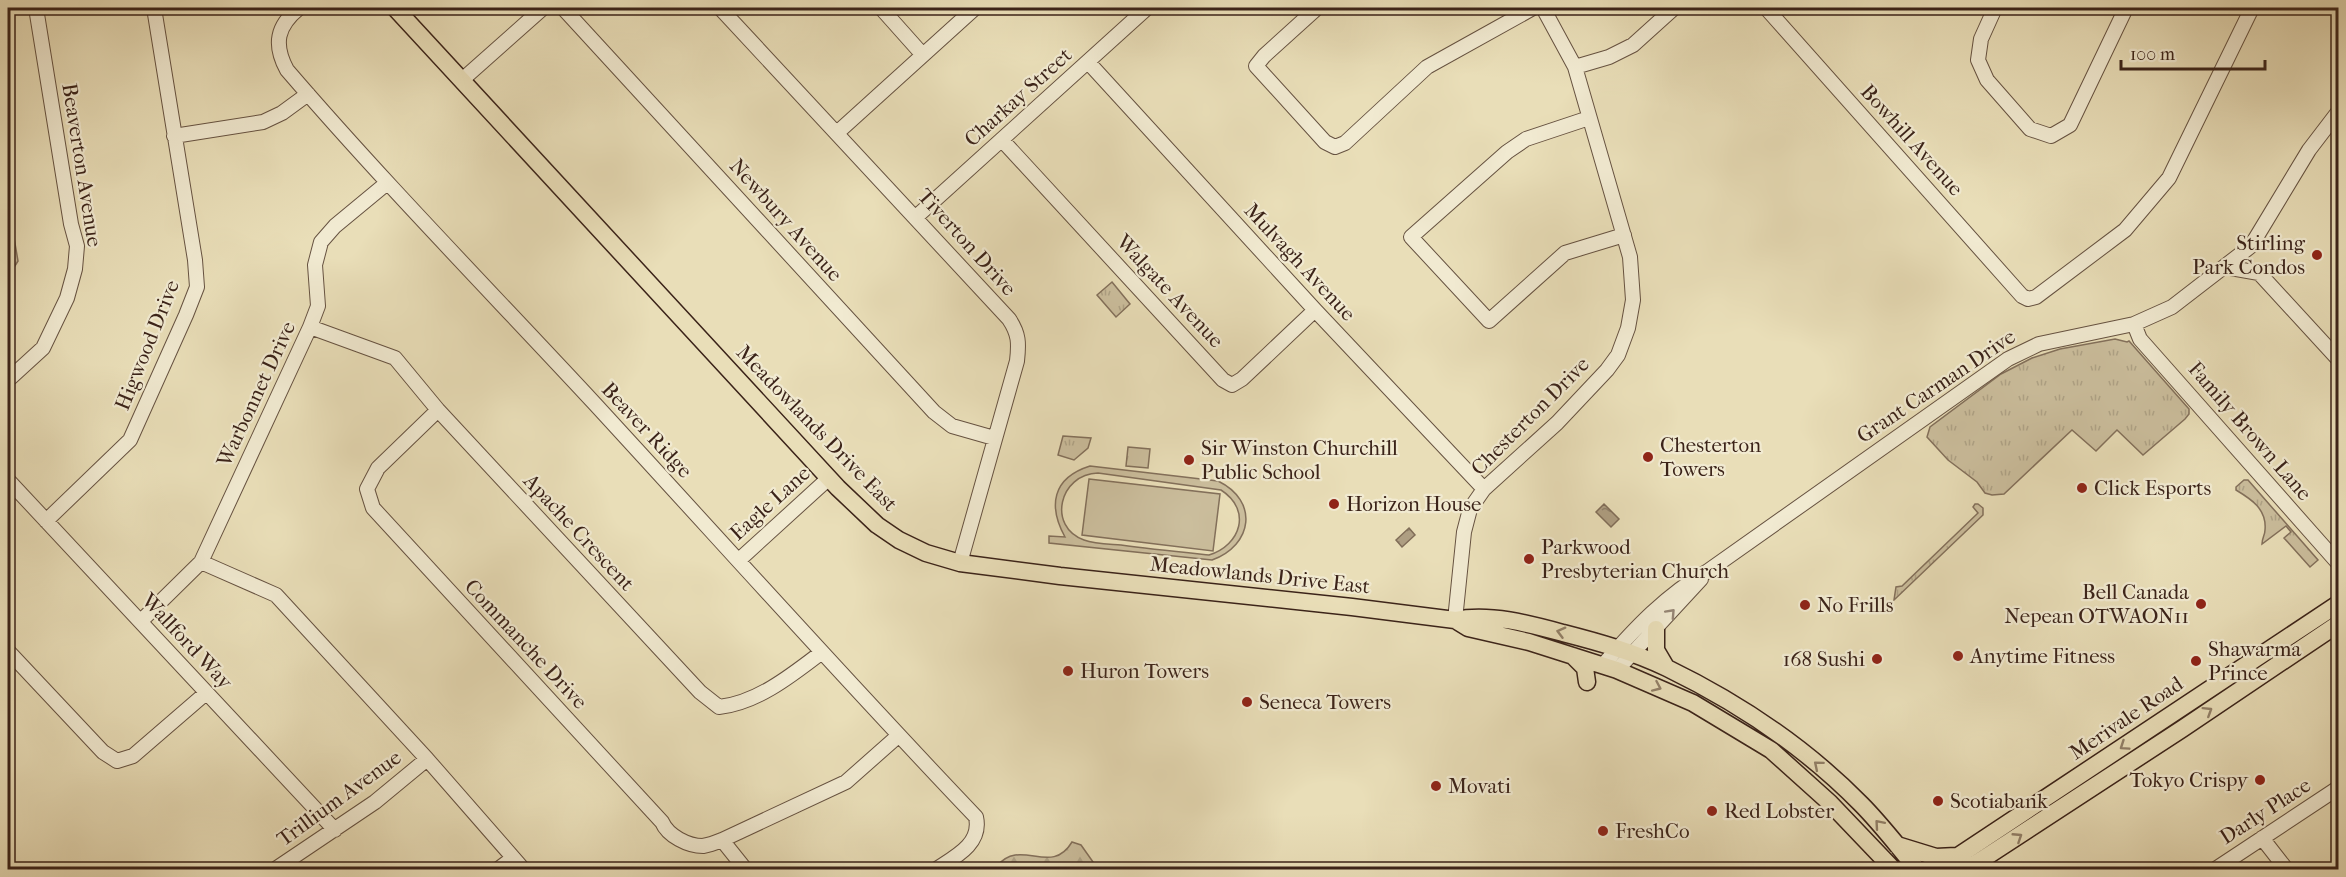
<svg xmlns="http://www.w3.org/2000/svg" width="2346" height="877" font-family="'IM FELL French Canon',serif">
  <defs>
    <pattern id="grass-tufts" width="24" height="20" patternUnits="userSpaceOnUse" patternTransform="scale(1.5)"><rect width="24" height="20" fill="#cbbe9d"/><path d="M3 7l-1-3M5 7V3M7 7l1-3M15 17l-1-3M17 17v-4M19 17l1-3" fill="none" stroke="#afa387"/></pattern>
    <pattern id="forest-firs" width="22" height="20" patternUnits="userSpaceOnUse" patternTransform="scale(1.5)"><rect width="22" height="20" fill="#cbbe9d"/><path d="M5 1l3.5 6h-7zM16 11l3.5 6h-7z" fill="#afa387"/></pattern>
    <pattern id="water-ripples" width="26" height="14" patternUnits="userSpaceOnUse" patternTransform="scale(1.5)"><rect width="26" height="14" fill="#ae9e82"/><path d="M2 4q2-2 4 0t4 0M15 11q2-2 4 0t4 0" fill="none" stroke="#8f806a"/></pattern>
  </defs>
  <rect width="100%" height="100%" fill="#e9deb8"/>
  <filter id="stains"><feTurbulence type="fractalNoise" baseFrequency=".00333" numOctaves="4"/><feColorMatrix values="0 0 0 0 .2 0 0 0 0 .09 0 0 0 0 .02 0 0 0 .5 -.17"/></filter>
  <radialGradient id="worn" r=".72"><stop offset=".6" stop-color="#630" stop-opacity="0"/><stop offset="1" stop-color="#630" stop-opacity=".3"/></radialGradient>
  <path fill="url(#grass-tufts)" stroke="#83705b" stroke-width="1.5" d="M8,203L18,261L8,277Z
    M1112,282L1130,304L1116,317L1097,295Z
    M2115,339L2127,342L2129,341L2189,409V414L2185,419L2143,455L2117,430L2096,451L2072,430L2004,494L1992,495L1985,493L1977,482L1948,460L1927,437L1930,427L2001,374L2032,358L2060,349Z
    M1063,436L1091,438L1088,448L1074,460L1058,455Z
    M1128,447L1150,449L1148,468L1126,466Z
    M2244,480H2248L2318,560L2310,567L2284,538L2291,532L2286,526L2262,544C2262,538 2265,535 2265,530C2267,509 2251,499 2236,490V487Z
    M1978,504L1983,508V515L1894,600L1896,587L1902,586L1978,513L1973,507L1975,504Z"/>
  <path fill="url(#forest-firs)" stroke="#83705b" stroke-width="1.5" d="M1072,842L1081,845L1098,869H998L997,866C1021,837 1051,877 1072,842Z"/>
  <path fill="#cbbe9d" stroke="#83705b" stroke-width="1.5" fill-rule="evenodd" d="M1090,466L1218,481C1259,501 1253,545 1212,560L1049,543V536L1065,537C1048,506 1052,478 1090,466ZM1098,473L1221,490C1252,510 1241,545 1209,555C1180,552 1150,549 1121,545C1109,544 1095,544 1084,540C1047,527 1059,474 1098,473Z
    M1089,479L1220,494L1213,551L1082,535Z"/>
  <path fill="url(#water-ripples)" stroke="#806d58" stroke-width="1.5" d="M1604,504L1619,519L1611,527L1596,512Z
    M1409,528L1415,535L1402,547L1396,540Z"/>
  <g fill="none" stroke-linecap="round" stroke-linejoin="round">
    <g stroke="#665241" stroke-width="16">
      <path id="minor" d="M299,8C277,26 273,44 287,70C386,185 492,293 595,404C722,542 847,682 976,817C982,844 955,857 935,870
        M563,8L934,412L952,426L994,438
        M720,8L1009,319C1019,334 1019,343 1017,361L960,563
        M881,8L922,54
        M1317,8L1264,56L1256,66L1325,142L1335,147L1345,143L1427,67L1533,8
        M1766,8L2022,296L2028,299L2036,297L2125,230L2169,178L2252,8
        M1995,8L1981,39L1978,60L1987,80L2030,129L2051,136L2070,125L2126,8
        M1088,62L1315,310L1484,489
        M1575,67L1609,57L1633,45L1674,8
        M462,80L543,8
        M1589,118L1526,139L1507,152L1411,237L1489,321L1565,253L1624,235
        M838,132L975,8
        M174,136L263,122L282,113L308,94
        M1002,140L1223,380L1232,385L1242,379L1315,310
        M916,217L1147,8
        M2225,267L2259,273L2338,359
        M2134,324L2140,339L2338,563
        M310,327L395,358L438,410L700,692L719,707C757,703 792,675 822,652
        M8,380L43,348L67,298L75,269L77,246L71,224L36,8
        M438,410L378,468L367,489L373,508L662,822C668,836 688,846 703,846C709,845 717,842 722,840L846,782L898,736
        M8,480L335,830
        M46,521L130,440L186,315L197,287L195,260L154,8
        M739,560L829,478
        M201,562L276,595L427,759L524,870
        M1455,620L1464,532L1470,509L1484,489L1557,423L1607,370L1618,355L1628,328L1633,300L1630,257L1575,67L1543,8
        M141,621L201,562L310,327L318,306L315,265L321,242L335,226L387,183
        M8,651L103,752L117,761L133,756L206,693
        M1603,665C1634,629 1667,594 1708,571L2008,359L2039,344L2134,324L2172,307L2251,246L2309,150L2338,112
        M1617,670L1701,579
        M2262,838L2287,870
        M722,840L746,870
        M274,870L375,802L427,759
        M497,870L513,858
        M2214,870L2338,788"/>
    </g>
    <g stroke="#3b2319" stroke-width="19">
      <path id="major" d="M395,8L838,488L877,525L899,540L926,553L960,563L1060,576L1352,607L1455,620C1490,613 1530,624 1563,633C1598,642 1634,652 1667,668C1737,702 1806,748 1861,804C1881,824 1899,848 1918,870
        M1455,620L1468,628L1529,642L1617,670L1693,703L1771,750L1830,803L1894,870
        M1656,629V650L1666,667
        M1573,656L1585,668L1587,682
        M1897,845L1936,857L1956,856
        M1937,870L2338,604
        M1966,870L2182,729L2338,624"/>
    </g>
    <use href="#minor" stroke="#f1ead1" stroke-width="14"/>
    <use href="#major" stroke="#e9deb8" stroke-width="16"/>
  </g>
  <defs><path id="oneway-chevron" d="M-2-3.5L2.5 0L-2 3.5" fill="none" stroke-width="1.6" stroke-linecap="round" stroke-linejoin="round" transform="scale(1.5)"/></defs>
  <use stroke="#968675" href="#oneway-chevron" transform="translate(1671 613) rotate(-47)"/>
  <g stroke="#928068">
    <use href="#oneway-chevron" transform="translate(1561 632) rotate(-165)"/>
    <use href="#oneway-chevron" transform="translate(1657 687) rotate(24)"/>
    <use href="#oneway-chevron" transform="translate(2208 711) rotate(-32)"/>
    <use href="#oneway-chevron" transform="translate(2124 746) rotate(146)"/>
    <use href="#oneway-chevron" transform="translate(1818 765) rotate(-140)"/>
    <use href="#oneway-chevron" transform="translate(1879 824) rotate(-131)"/>
    <use href="#oneway-chevron" transform="translate(2018 837) rotate(-33)"/>
  </g>
  <g fill="#8f2418" stroke="#f1ead1" stroke-width="2">
    <circle cx="2317" cy="255" r="6"/>
    <circle cx="1648" cy="457" r="6"/>
    <circle cx="1189" cy="460" r="6"/>
    <circle cx="2082" cy="488" r="6"/>
    <circle cx="1334" cy="504" r="6"/>
    <circle cx="1529" cy="559" r="6"/>
    <circle cx="2201" cy="604" r="6"/>
    <circle cx="1805" cy="605" r="6"/>
    <circle cx="1958" cy="656" r="6"/>
    <circle cx="1877" cy="659" r="6"/>
    <circle cx="2196" cy="661" r="6"/>
    <circle cx="1068" cy="671" r="6"/>
    <circle cx="1247" cy="702" r="6"/>
    <circle cx="2260" cy="780" r="6"/>
    <circle cx="1436" cy="786" r="6"/>
    <circle cx="1938" cy="801" r="6"/>
    <circle cx="1712" cy="811" r="6"/>
    <circle cx="1603" cy="831" r="6"/>
  </g>
  <g text-anchor="middle" dominant-baseline="central" stroke-width="4.5" stroke-linejoin="round" paint-order="stroke">
    <g font-size="21" fill="#3b2319" stroke="#f1ead1">
      <text transform="translate(1018 97) rotate(-42)">Charkay Street</text>
      <text transform="translate(1912 140) rotate(48)">Bowhill Avenue</text>
      <text transform="translate(82 165) rotate(81)">Beaverton Avenue</text>
      <text transform="translate(786 220) rotate(48)">Newbury Avenue</text>
      <text transform="translate(967 242) rotate(48)">Tiverton Drive</text>
      <text transform="translate(1300 262) rotate(47)">Mulvagh Avenue</text>
      <text transform="translate(1170 291) rotate(47)">Walgate Avenue</text>
      <text transform="translate(147 345) rotate(-68)">Higwood Drive</text>
      <text transform="translate(1936 386) rotate(-34)">Grant Carman Drive</text>
      <text transform="translate(256 394) rotate(-65)">Warbonnet Drive</text>
      <text transform="translate(1530 416) rotate(-45)">Chesterton Drive</text>
      <text transform="translate(817 428) rotate(46)">Meadowlands Drive East</text>
      <text transform="translate(647 430) rotate(47)">Beaver Ridge</text>
      <text transform="translate(2250 431) rotate(49)">Family Brown Lane</text>
      <text transform="translate(770 503) rotate(-42)">Eagle Lane</text>
      <text transform="translate(579 532) rotate(47)">Apache Crescent</text>
      <text transform="translate(1260 575) rotate(6)">Meadowlands Drive East</text>
      <text transform="translate(187 641) rotate(47)">Wallford Way</text>
      <text transform="translate(526 644) rotate(47)">Commanche Drive</text>
      <text transform="translate(2126 718) rotate(-34)">Merivale Road</text>
      <text transform="translate(339 798) rotate(-36)">Trillium Avenue</text>
      <text transform="translate(2265 811) rotate(-33)">Darly Place</text>
    </g>
    <g font-size="21" fill="#3b2319" stroke="#f1ead1" text-anchor="start">
      <text x="2305" y="243" text-anchor="end">Stirling<tspan x="2305" dy="24">Park Condos</tspan></text>
      <text x="1660" y="445">Chesterton<tspan x="1660" dy="24">Towers</tspan></text>
      <text x="1201" y="448">Sir Winston Churchill<tspan x="1201" dy="24">Public School</tspan></text>
      <text x="2094" y="488">Click Esports</text>
      <text x="1346" y="504">Horizon House</text>
      <text x="1541" y="547">Parkwood<tspan x="1541" dy="24">Presbyterian Church</tspan></text>
      <text x="2189" y="592" text-anchor="end">Bell Canada<tspan x="2189" dy="24">Nepean OTWAON11</tspan></text>
      <text x="1817" y="605">No Frills</text>
      <text x="2208" y="649">Shawarma<tspan x="2208" dy="24">Prince</tspan></text>
      <text x="1970" y="656">Anytime Fitness</text>
      <text x="1865" y="659" text-anchor="end">168 Sushi</text>
      <text x="1080" y="671">Huron Towers</text>
      <text x="1259" y="702">Seneca Towers</text>
      <text x="2248" y="780" text-anchor="end">Tokyo Crispy</text>
      <text x="1448" y="786">Movati</text>
      <text x="1950" y="801">Scotiabank</text>
      <text x="1724" y="811">Red Lobster</text>
      <text x="1615" y="831">FreshCo</text>
    </g>
  </g>
  <rect width="2346" height="877" fill="none" stroke="#e9deb8" stroke-width="30"/>
  <rect x="9" y="9" width="2328" height="859" fill="none" stroke="#3b2319" stroke-width="3"/>
  <rect x="15" y="15" width="2316" height="847" fill="none" stroke="#3b2319" stroke-width="1.5"/>
  <path d="M2121 60v9h144v-9" fill="none" stroke="#3b2319" stroke-width="3"/>
  <text x="2130" y="60" font-size="18" fill="#3b2319" stroke="#f1ead1" stroke-width="4.5" paint-order="stroke">100 m</text>
  <rect width="100%" height="100%" filter="url(#stains)"/>
  <rect width="100%" height="100%" fill="url(#worn)"/>
</svg>
